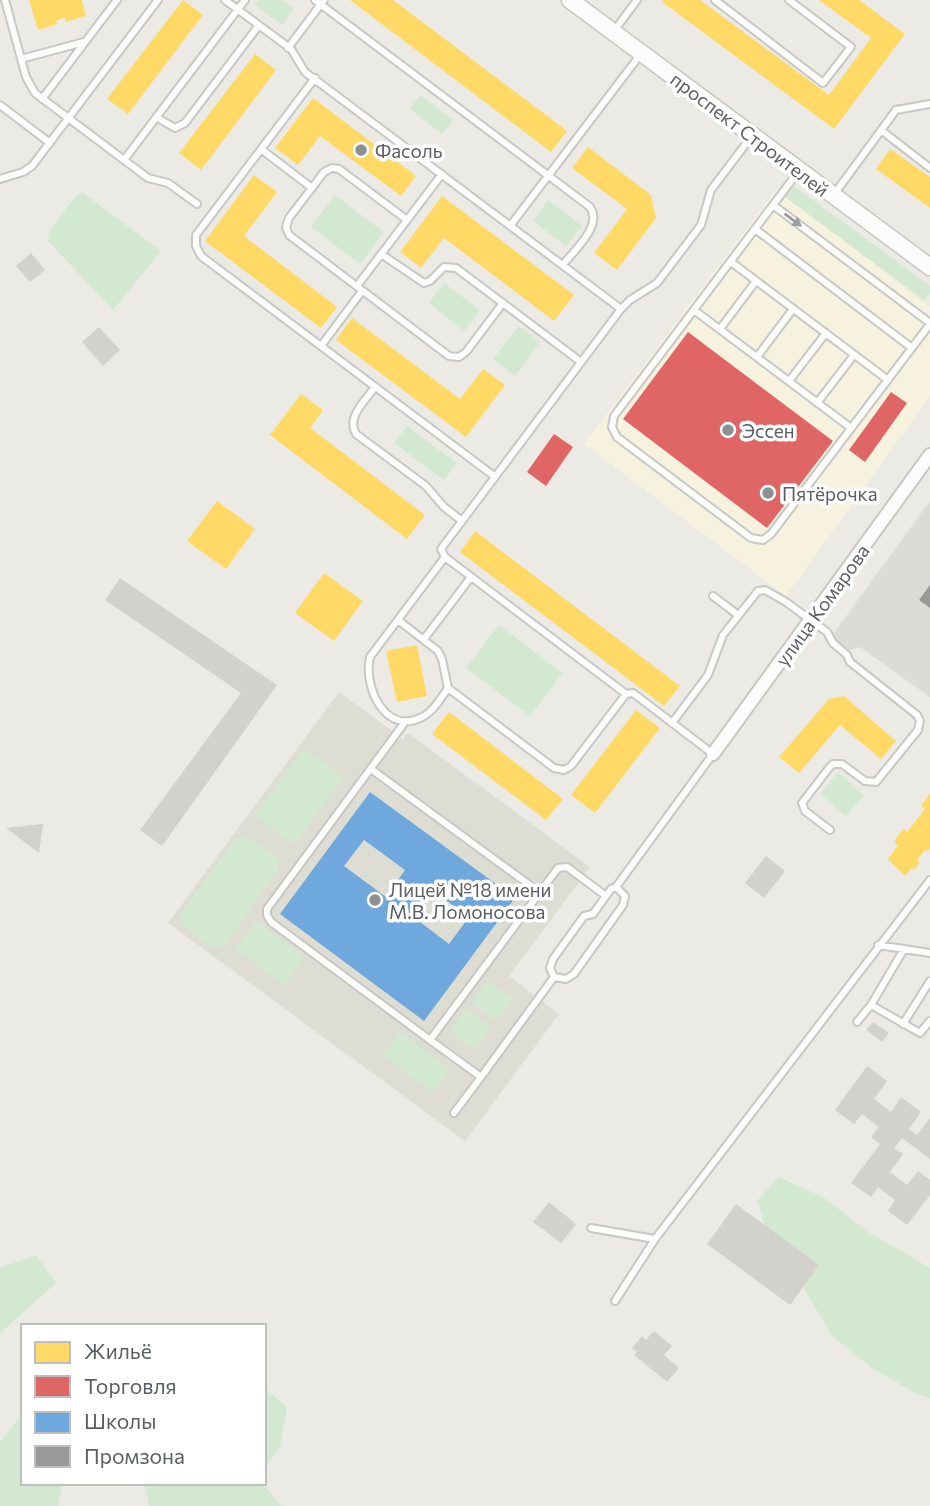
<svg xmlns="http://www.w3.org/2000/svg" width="930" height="1506" font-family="Commissioner,sans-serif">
  <rect width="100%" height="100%" fill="#ebeae5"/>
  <path fill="#f6f2dd" d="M777,189L930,307V396L786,596L584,444Z"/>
  <path fill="#dcdbd6" d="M930,501V697L860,647L849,650L831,637Z"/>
  <path fill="#deddd4" d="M339,692L403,739L408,733L590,867L509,976L559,1014L465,1141L168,923Z"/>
  <path fill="#d2e8d1" d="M258,0H283L294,8L282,25L254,4Z
    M420,95L453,120L442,134L410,109Z
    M794,186L930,286V293L924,300L785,197Z
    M83,193L161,251L113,310L48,241L49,231L76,196Z
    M335,195L384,232L360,264L311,227Z
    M548,200L582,226L566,246L533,221Z
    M444,283L480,310L464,331L429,303Z
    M519,326L540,342L515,376L493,359Z
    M407,426L457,463L444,480L394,443Z
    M499,625L562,673L530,716L466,668Z
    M304,749L343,777L294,844L255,815Z
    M838,772L864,795L846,816L820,794Z
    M243,836L249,837L277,858L279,868L226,943L220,946L212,947L183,926L181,914L235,840Z
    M256,921L305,957L284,985L235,949Z
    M488,981L512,999L496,1021L472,1003Z
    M467,1009L491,1027L474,1050L450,1032Z
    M400,1032L450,1069L433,1092L383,1055Z
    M779,1177L823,1197L868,1232L930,1268V1398L917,1394L872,1368L832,1336L797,1276L768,1236L757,1201Z
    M36,1255L56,1283L0,1333V1268Z
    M264,1388L287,1407L280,1447L264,1469Z
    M23,1413V1483H63L58,1506H0V1442Z
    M145,1483H262L281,1506H149Z"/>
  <path fill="#ffd966" d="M29,0H82L86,16L66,22L65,18L61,19L56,21L57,24L38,30Z
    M183,0L203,15L128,114L107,99Z
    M350,0H393L567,131L551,152Z
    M663,0H700L829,95L871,38L819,0H859L905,34L834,129L662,2Z
    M255,54L276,70L201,170L179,153Z
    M313,98L416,176L401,196L320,136L298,165L275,148Z
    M588,147L651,195L656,218L617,270L594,253L627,209L572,168Z
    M890,149L930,177V208L876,169Z
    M254,175L277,192L244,236L337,307L321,328L205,241Z
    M442,196L574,295L554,321L444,238L421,268L400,252Z
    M352,318L460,399L483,369L505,385L466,437L336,340Z
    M301,394L323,410L310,428L425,515L407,539L270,435Z
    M217,501L255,529L226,569L187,541Z
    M475,531L680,686L664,706L460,552Z
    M324,573L363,601L334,641L295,613Z
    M417,645L427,696L397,702L386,651Z
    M844,696L896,741L881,759L840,725L799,773L779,757L829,699Z
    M636,710L660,728L595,813L571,795Z
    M449,712L563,799L546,820L432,734Z
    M930,793V848L928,851L925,850L917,860L920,862L914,870L912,868L905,876L888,859L898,845L894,842L898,836L903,829L907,832L925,809L921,806Z"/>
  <path fill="#e06666" d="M688,332L833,441L767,528L623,419Z
    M891,392L907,403L865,462L849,450Z
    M554,434L573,447L546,486L527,472Z"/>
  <path fill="#6fa8dc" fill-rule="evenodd" d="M370,792L515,898L424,1021L280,914ZM364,840L405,870L386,897L344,866ZM432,890L469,917L449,944L412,916Z"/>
  <path fill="#999" d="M930,585V608L919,600Z"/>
  <path fill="#d2d1ce" d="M31,253L45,270L30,282L16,266Z
    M99,327L120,350L103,366L82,342Z
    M120,578L277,685L162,846L140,830L241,693L105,600Z
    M43,824L39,853L6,828Z
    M766,856L785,871L764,898L745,883Z
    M873,1022L889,1033L882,1042L866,1030Z
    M867,1066L887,1081L874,1099L891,1112L901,1097L921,1112L909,1129L917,1135L930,1118V1159L902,1138L894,1148L903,1154L890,1172L907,1185L918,1171L930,1180V1195L907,1225L888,1211L895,1200L878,1187L871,1197L851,1183L880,1144L871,1137L879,1127L862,1114L854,1124L835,1110Z
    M549,1202L576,1224L561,1243L533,1222Z
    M736,1204L819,1265L790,1305L707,1244Z
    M654,1331L672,1346L664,1355L679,1368L667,1382L634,1355L637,1352L632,1348L642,1336L646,1340Z"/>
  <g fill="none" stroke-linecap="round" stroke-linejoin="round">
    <g stroke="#c7c7c5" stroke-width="10">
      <path id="service" d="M5,0L26,77L35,93L148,178L168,183L197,204
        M225,0L291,49L305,72L621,309
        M315,0L590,207C603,226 574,250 563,265
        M715,0L823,83L851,47L789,0
        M614,31L637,0
        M288,48L324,0
        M21,59L84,42
        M315,78L196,235V246L201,256L494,476
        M42,99L117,0
        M0,105L50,143
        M156,117L175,128L185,123L259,25
        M881,130L930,168
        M261,149L312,188
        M124,160L245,0
        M798,172L773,205L930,323
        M0,179L23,172L32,166L158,0
        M835,193L896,110L930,104
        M773,205L614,416L612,427L617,437L751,538L763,540L771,534L930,324
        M407,220L339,169L332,168L324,172L289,218L286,227L289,235L449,356L459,357L466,352L503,303
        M510,226L640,55
        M755,229L912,348
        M381,254L424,283L430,281L444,267L456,268L581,362
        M731,262L888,380
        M357,286L442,174
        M694,310L851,428
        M720,329L756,281
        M321,346L362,291
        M757,357L793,309
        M789,381L826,333
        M375,387C365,401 346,417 356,434L426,486L444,507L461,520
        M817,403L854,355
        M445,557L370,657C363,688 386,736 422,717C433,712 441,698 448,688L554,768L564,770L571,766L626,694
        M713,596L738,615
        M398,620L438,651L442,659L448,688
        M424,639L471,577
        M405,722L267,909V915L271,922L430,1040
        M672,723L708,675L723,635L758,591L765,590L786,602L827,632L833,643L847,655L850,662L917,715L920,721L918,730L876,782L865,781L842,764H833L829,768L802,803L805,811L830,830
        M371,769L539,892
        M616,887L625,896L623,905L574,974L566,979L554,977L550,968L553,959L584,916L593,914L611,889L616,887L713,754L633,693L626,694L445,557L441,549L621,309L630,300L657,283L701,225L711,190L751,137
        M878,945L930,953
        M904,949L871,1005L920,1033L930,1021
        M554,977L481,1077L430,1040L558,868L567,867L606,896
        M857,1022L871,1005
        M903,1024L930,981
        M454,1113L481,1077
        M591,1228L655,1239L930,880
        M615,1301L655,1239"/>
    </g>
    <g stroke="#c7c7c5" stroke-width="16">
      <path id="minor" d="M713,754L930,455"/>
    </g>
    <g stroke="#c7c7c5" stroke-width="19">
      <path id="tertiary" d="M570,0L930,267"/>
    </g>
    <use href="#service" stroke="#fcfcfb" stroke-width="6"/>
    <use href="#minor" stroke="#fcfcfb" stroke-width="12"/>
    <use href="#tertiary" stroke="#fcfcfb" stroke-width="16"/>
  </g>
  <defs><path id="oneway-solid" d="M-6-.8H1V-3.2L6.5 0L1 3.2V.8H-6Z" transform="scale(1.75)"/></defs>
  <use fill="#9b9da0" href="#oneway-solid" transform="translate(793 220) rotate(37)"/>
  <g fill="#8d8f90" stroke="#fff" stroke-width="2.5">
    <circle cx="361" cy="150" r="7"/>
    <circle cx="728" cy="430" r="7"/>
    <circle cx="768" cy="493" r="7"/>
    <circle cx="375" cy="900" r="7"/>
  </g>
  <g text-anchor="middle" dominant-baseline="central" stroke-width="7" stroke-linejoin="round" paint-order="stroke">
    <g font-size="19" fill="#5a5e63" stroke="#fff">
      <text transform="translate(750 134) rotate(37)">проспект Строителей</text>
      <text transform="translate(822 605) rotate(-54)">улица Комарова</text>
    </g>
    <g font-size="19" fill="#5a5e63" stroke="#fff" text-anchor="start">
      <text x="375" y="150">Фасоль</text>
      <text x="742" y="430">Эссен</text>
      <text x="782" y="493">Пятёрочка</text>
      <text x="389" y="889">Лицей №18 имени<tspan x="389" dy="22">М.В. Ломоносова</tspan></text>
    </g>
  </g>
  <rect x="21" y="1324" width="245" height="161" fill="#ffffff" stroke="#bdbfc1" stroke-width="2"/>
  <rect x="35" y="1342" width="35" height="21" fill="#ffd966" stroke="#bdbfc1" stroke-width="2"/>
  <text x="84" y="1359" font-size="21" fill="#5a5e63">Жильё</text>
  <rect x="35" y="1376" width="35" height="21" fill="#e06666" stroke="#bdbfc1" stroke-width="2"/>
  <text x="84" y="1394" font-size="21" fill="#5a5e63">Торговля</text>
  <rect x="35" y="1412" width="35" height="21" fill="#6fa8dc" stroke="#bdbfc1" stroke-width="2"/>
  <text x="84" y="1429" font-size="21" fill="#5a5e63">Школы</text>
  <rect x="35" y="1446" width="35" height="21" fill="#999999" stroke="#bdbfc1" stroke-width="2"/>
  <text x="84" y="1464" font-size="21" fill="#5a5e63">Промзона</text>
</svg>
